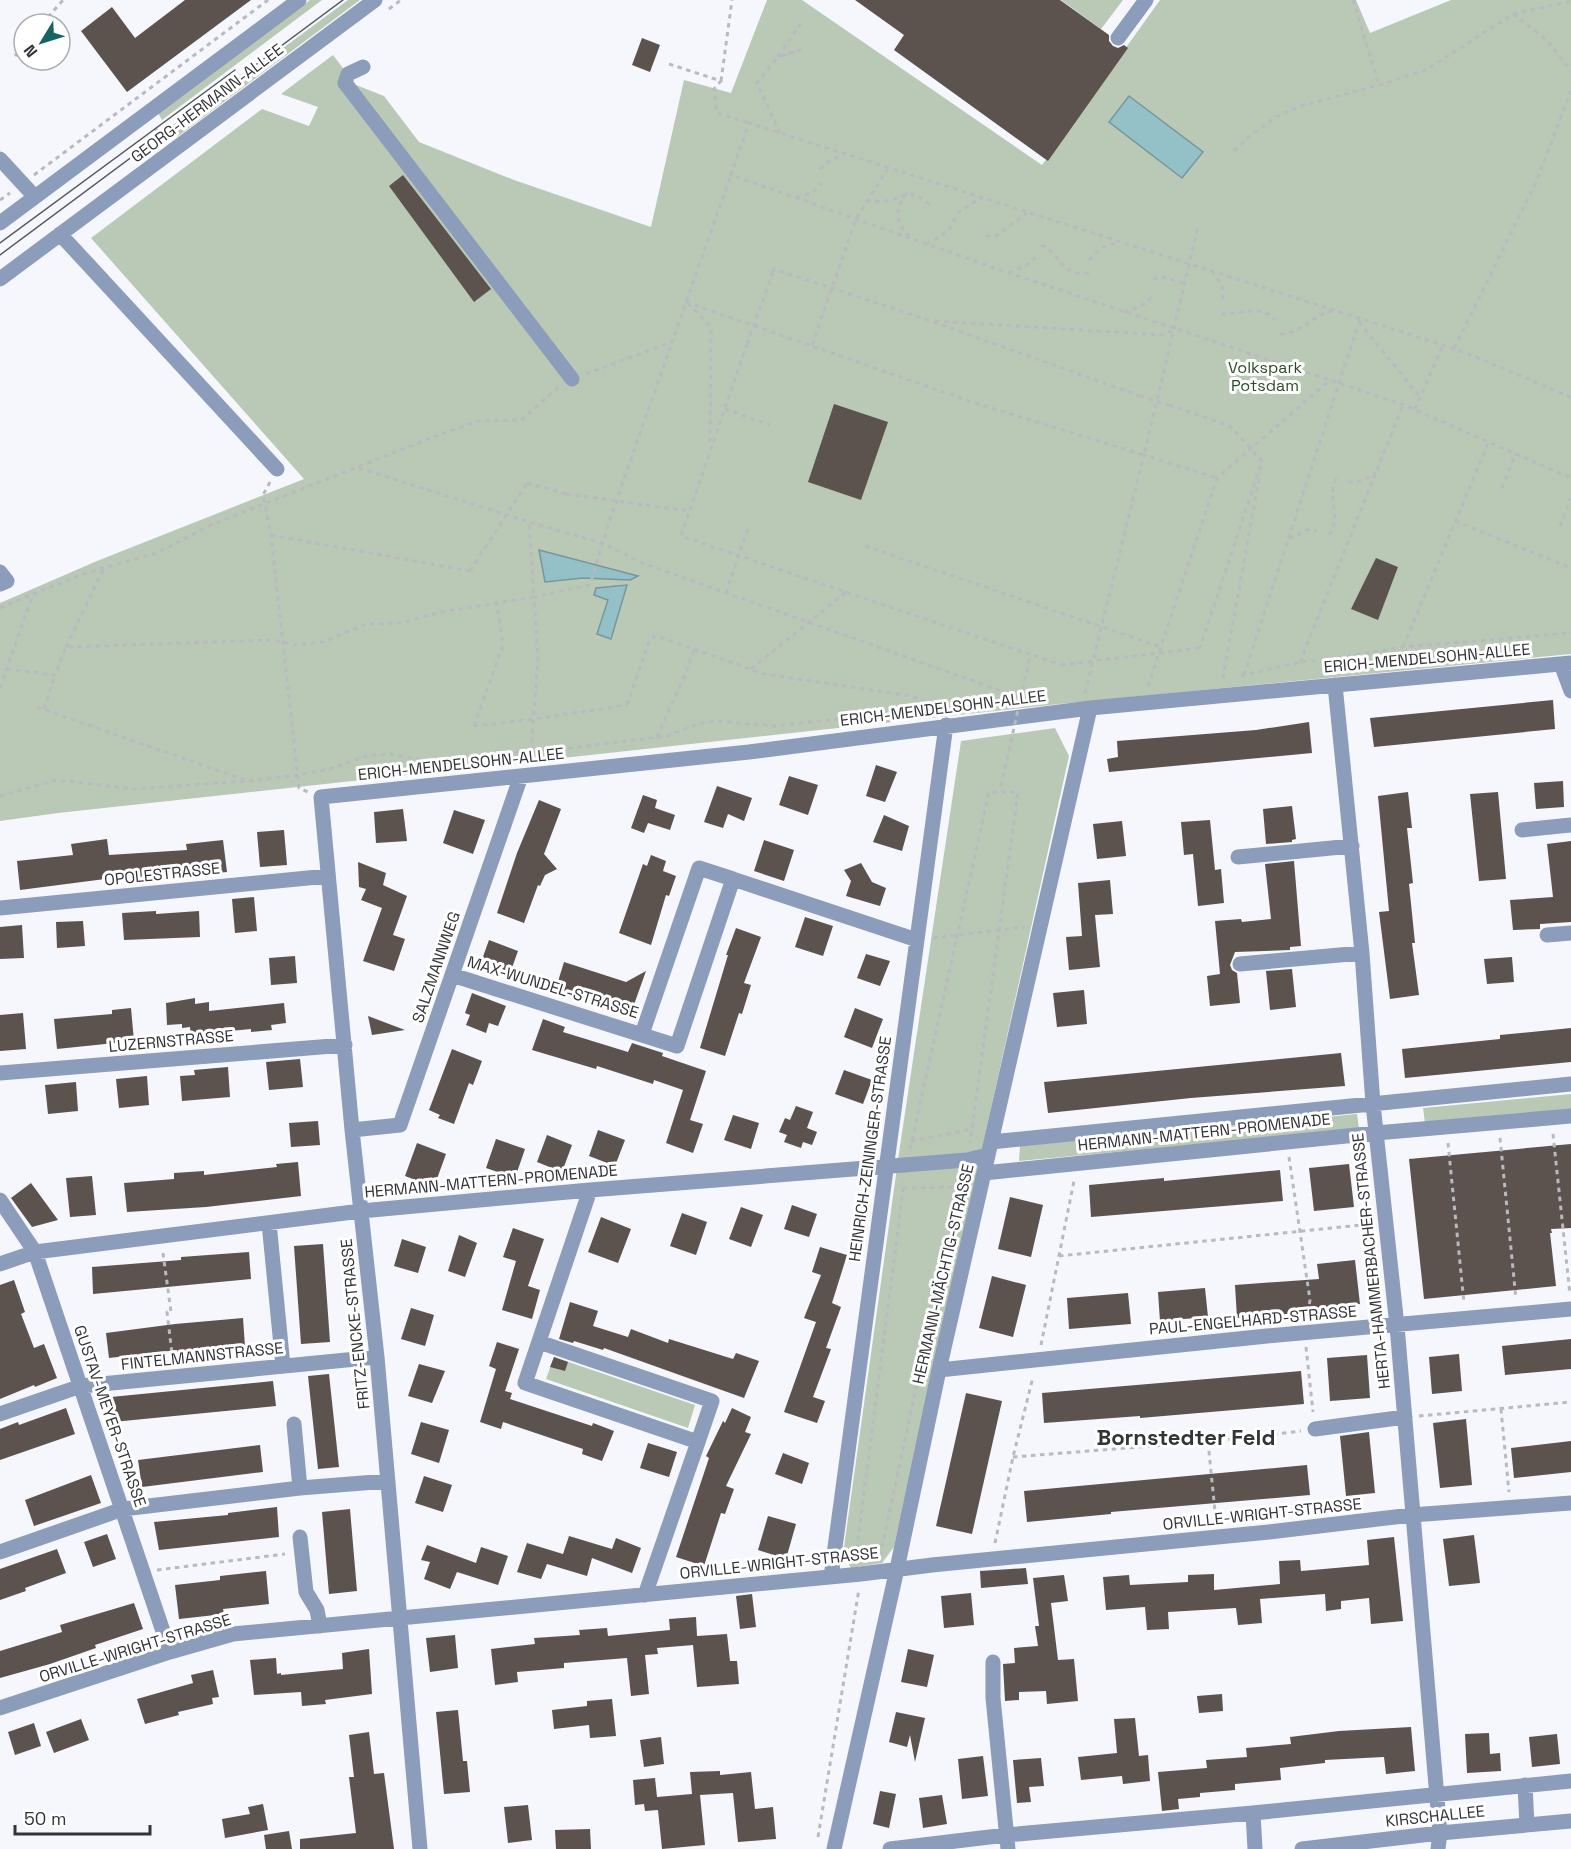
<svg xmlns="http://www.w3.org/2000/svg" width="1571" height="1849" font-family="'Space Grotesk',sans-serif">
  <rect width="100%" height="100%" fill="#f5f7fd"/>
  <path fill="#b9c9b6" d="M310,0H322L162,120L158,113Z
    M348,0H360L177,137L172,130Z
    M767,0H802L1042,165L1160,0H1356L1370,33L1451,0H1571V654L1059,704L58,813L0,821V603L97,561L304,479L91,238L262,109L309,126L318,107L281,94L333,55L356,85L384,96L419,142L514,180L651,227L684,80L731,93Z
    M1061,0H1123L1101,29Z
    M1055,728L1069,756L894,1547L882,1563L851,1568L843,1554L900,1146L961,741Z
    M1571,1094V1109L1425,1123L1423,1108Z
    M1357,1114L1359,1129L1019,1161L1020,1146Z
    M554,1357L695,1405L688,1428L546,1379Z"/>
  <path fill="#94c1c8" stroke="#77979d" stroke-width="1.5" d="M1129,96L1203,152L1182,178L1109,122Z
    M539,550L638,576L630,580L583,578L545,582Z
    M627,585L611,639L597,634L608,600L594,595L596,588Z"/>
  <path fill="#5c524e" d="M185,0H251L127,92L81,31L112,7L135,38Z
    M855,0H1060L1109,35V41L1113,46L1118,48L1124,45L1128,48L1048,161L894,50L904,35Z
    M642,38L660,45L650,72L632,65Z
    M403,175L491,289L474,302L389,186Z
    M834,404L888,422L861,500L808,482Z
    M1376,558L1398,567L1378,620L1351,609Z
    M1553,700L1555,729L1374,747L1370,718Z
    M1309,722L1312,753L1109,772L1107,759L1118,757L1117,741L1256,730Z
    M876,765L897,772L885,802L866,796Z
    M789,776L818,785L808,815L779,805Z
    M1563,781L1564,807L1536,809L1534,783Z
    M717,786L752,798L744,821L728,814L723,828L704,822Z
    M1408,792L1412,828H1407L1413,883L1409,884L1415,943H1412L1419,995L1390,999L1379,912L1389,911L1378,796Z
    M1498,792L1506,879L1479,881L1470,794Z
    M643,795L657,800L655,808L675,815L670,830L648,823L644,833L631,828Z
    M539,800L561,809L544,854L557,869L545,875L540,886L538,885L524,923L497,913L517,853Z
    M1292,806L1296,839L1292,840V842L1266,844L1263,809Z
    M403,809L407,841L376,843L374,812Z
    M454,810L485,820L473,854L443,843Z
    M884,815L909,826L902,851L873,842Z
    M1210,820L1215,870L1221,869L1224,903L1198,906L1193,854L1184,855L1181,822Z
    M1122,821L1126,856L1097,859L1093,824Z
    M284,830L287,865L260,867L257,832Z
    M107,839L109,855L187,850L186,844L223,840L227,872L190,876V874L136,877V875L20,890L17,861L73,855L71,844Z
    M764,840L794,850L784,881L754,871Z
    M1571,841V922L1540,924V929L1513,930L1510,900L1553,897L1547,844Z
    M651,855L666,861L663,871L676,876L669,896L666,895L651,945L619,933L643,864L647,866Z
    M1294,861L1301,946L1290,947V950L1235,952L1230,965L1232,970L1237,973L1240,1003L1210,1006L1207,976L1220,974L1215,921L1241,919L1242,922L1271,919L1265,864Z
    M358,862L386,873L383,885L407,896L393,935L405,939L394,971L363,961L382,908L361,900L366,889L359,887Z
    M861,863L872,882L886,888L880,906L846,896L851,881L844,870Z
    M1110,880L1113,914L1095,915L1100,967L1069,970L1066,937L1082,936L1078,883Z
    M254,897L257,931L235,933L232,899Z
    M156,911V914L199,911L200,937L124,940L122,913Z
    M805,917L833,926L823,956L795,947Z
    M83,921L85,946L57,948L56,922Z
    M22,925L24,958L0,959V927Z
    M736,928L761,937L744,983L751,985L742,1014L739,1013L725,1056L700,1048L728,955H726Z
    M489,940L518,951L509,976L480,965Z
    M866,954L890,961L880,986L857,978Z
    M295,956L297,983L271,985L269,958Z
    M1512,957L1514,982L1487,984L1484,959Z
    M564,962L626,982L646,971L631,1013L556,988Z
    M1292,969L1296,1007L1270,1010L1266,971Z
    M1084,990L1087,1024L1057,1027L1053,993Z
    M472,993L506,1006L498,1026L489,1023L486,1033L466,1025L470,1015L465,1013Z
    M195,998V1004L209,1002V1011L284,1003L286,1023L271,1025L272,1030L251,1032V1029L219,1032V1036L191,1039L190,1027L182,1028V1024L167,1025L166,1003Z
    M131,1008L134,1041L57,1049L54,1019L112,1014V1010Z
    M855,1008L883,1019L872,1048L844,1037Z
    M23,1013L26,1049L0,1051V1015Z
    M368,1016L405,1030L372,1035Z
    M543,1019L565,1027L563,1032L628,1052L632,1043L663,1053L662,1056L706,1071L690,1120L703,1124L693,1153L666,1143L683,1090L654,1080L653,1084L597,1066L596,1069L532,1050Z
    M1571,1028V1062L1405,1078L1402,1049L1500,1039V1035Z
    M452,1049L482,1061L473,1085L469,1083L454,1124L438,1118L440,1115L429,1110Z
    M1341,1053L1345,1086L1191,1098L1048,1113L1044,1082Z
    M300,1059L303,1087L269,1090L266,1062Z
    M228,1067L230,1097L182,1101L180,1076L195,1075L194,1070Z
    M844,1070L872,1080L863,1104L835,1094Z
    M147,1076L149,1105L119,1108L116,1079Z
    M76,1082L78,1111L48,1114L45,1085Z
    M796,1106L813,1112L807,1128L817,1132L812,1145L803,1142L801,1148L784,1142L787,1135L779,1132L785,1118L790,1120Z
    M733,1115L759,1123L751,1149L724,1140Z
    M318,1121L320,1145L291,1147L289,1123Z
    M598,1130L625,1140L615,1166L589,1156Z
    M547,1135L572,1145L562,1172L537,1162Z
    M496,1139L525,1149L515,1178L486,1168Z
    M417,1143L446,1154L434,1187L405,1176Z
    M1571,1144V1228L1551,1229L1552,1233H1550L1556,1286L1424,1299L1409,1159Z
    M298,1162L301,1196L206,1207L127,1212L124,1183L174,1179V1173L204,1171V1175L277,1167L276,1164Z
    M1349,1164L1354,1207L1314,1211L1309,1168Z
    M1280,1170L1283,1201L1091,1217L1089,1185L1164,1178V1181Z
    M92,1176L96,1215L70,1217L66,1178Z
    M31,1183L58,1220L32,1227L11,1198Z
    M1010,1197L1043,1205L1031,1257L998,1249Z
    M792,1205L817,1214L809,1237L784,1229Z
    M741,1207L763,1215L751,1247L729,1239Z
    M682,1213L707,1222L696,1255L670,1246Z
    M601,1217L631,1229L618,1263L588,1252Z
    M513,1228L544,1239L528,1286L540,1290L532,1319L502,1310L516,1261L503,1257Z
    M459,1235L477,1243L465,1277L448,1271Z
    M402,1239L426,1247L418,1273L394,1266Z
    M323,1244L330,1342L301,1344L294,1246Z
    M820,1247L847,1255L832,1303L841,1307L826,1348L831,1349L813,1397L825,1401L817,1423L784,1412L816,1322L804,1318L821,1275L812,1272Z
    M249,1252L251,1279L93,1294L92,1267L181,1260V1257Z
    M1355,1260L1360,1304L1298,1310L1299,1313L1237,1318L1235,1285L1319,1279L1317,1264Z
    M992,1276L1026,1285L1013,1337L979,1328Z
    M14,1280L25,1312L21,1314L34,1348L44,1344L57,1378L35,1387L34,1385L0,1399V1285Z
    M1205,1288L1208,1317L1160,1321L1158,1292Z
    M1128,1293L1131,1324L1069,1329L1067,1298Z
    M570,1302L598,1311L593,1326L628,1337L631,1329L668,1343L669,1339L733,1359L736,1353L759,1361L744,1398L604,1348L603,1350L574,1341L573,1343L559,1339Z
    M411,1308L434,1315L425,1346L401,1339Z
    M243,1318L245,1347L178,1353L177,1350L109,1358L106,1333L175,1324Z
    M1571,1339V1369L1505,1375L1502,1346Z
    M497,1342L519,1349L505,1391L512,1393L510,1399L592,1426L593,1423L614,1431L602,1461L582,1454L583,1449L503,1422L501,1429L480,1422L496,1369L489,1366Z
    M1459,1354L1462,1391L1432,1394L1429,1357Z
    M1367,1355L1370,1398L1330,1401L1327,1358Z
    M554,1357L568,1362L565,1371L550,1367Z
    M419,1364L445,1371L432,1403L408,1396Z
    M1301,1371L1304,1404L1140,1418V1416L1044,1423L1042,1393Z
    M329,1374L339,1467L318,1469L308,1376Z
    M273,1381L276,1406L113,1422L111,1397Z
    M966,1393L1002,1401L972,1534L936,1526Z
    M66,1408L75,1434L0,1460V1429L18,1422L19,1425Z
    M732,1408L751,1417L745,1432L751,1434L726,1486L734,1489L725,1514L721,1513L704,1566L676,1557L709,1458L706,1456L723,1421L725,1423Z
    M1466,1419L1472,1485L1440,1488L1433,1423Z
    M421,1422L449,1430L439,1463L411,1454Z
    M1369,1432L1375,1493L1346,1496L1340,1436Z
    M1571,1441V1472L1514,1478L1511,1448Z
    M648,1443L677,1452L669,1477L640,1468Z
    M260,1445L263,1472L142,1487L138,1460Z
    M783,1453L809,1463L802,1484L775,1474Z
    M1307,1465L1310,1495L1111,1512V1514L1027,1522L1024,1491Z
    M91,1475L101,1503L34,1526L25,1500Z
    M424,1476L452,1485L443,1512L415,1503Z
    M277,1507L279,1537L159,1550L154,1522L228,1515V1513Z
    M350,1509L357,1591L329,1594L322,1512Z
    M768,1516L796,1524L786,1559L758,1550Z
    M107,1534L116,1559L93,1567L84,1542Z
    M1474,1535L1480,1583L1449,1586L1443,1539Z
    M569,1536L612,1549L616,1538L641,1548L632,1573L592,1558L587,1576L547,1564L541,1579L517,1572L527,1543L563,1554Z
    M1394,1537L1403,1621L1371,1624L1369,1598L1341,1601V1609L1326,1611L1325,1594L1260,1599L1262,1623L1238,1625L1236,1608L1168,1612L1169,1629L1147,1630L1145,1607L1106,1610L1103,1577L1129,1575L1130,1585L1188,1582V1575L1214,1574V1590L1280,1584L1279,1561L1300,1560L1301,1571L1369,1565L1367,1540Z
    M427,1545L476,1563L481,1547L508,1556L498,1585L457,1572L450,1589L424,1579L430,1562L421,1560Z
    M57,1549L66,1573L25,1588L26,1591L0,1600V1569Z
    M1026,1568L1028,1584L981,1588L980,1571Z
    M266,1571L269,1604L223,1609L224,1614L179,1619L175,1585L220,1580V1576Z
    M1064,1575L1068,1601L1051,1603L1058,1660L1074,1659L1078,1701L1047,1704L1046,1691L1019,1692V1700L1005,1701L1003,1664L1015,1663L1014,1648L1038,1646L1035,1626H1039L1033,1578Z
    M971,1593L974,1625L944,1628L941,1596Z
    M752,1594L756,1627L740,1629L736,1596Z
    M134,1603L143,1629L95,1645L96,1648L50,1664L0,1678V1651L62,1632L60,1625Z
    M696,1617L697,1636L727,1634L730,1661H737L739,1684L697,1687L693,1645L657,1648L658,1654L645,1655L649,1694L631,1696L627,1658L564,1663V1668L517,1672L518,1682L495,1685L491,1649L535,1644L534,1638L580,1635L579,1630L607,1628L608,1636L670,1630L669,1619Z
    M455,1635L458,1668L430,1672L426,1638Z
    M369,1649L372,1694L325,1700L326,1704L302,1706L301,1692L254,1695L250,1660L276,1658L277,1674L281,1673V1675L343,1669L342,1653Z
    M908,1649L934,1655L927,1687L901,1682Z
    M213,1670L219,1697L212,1698L213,1704L178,1712L179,1715L145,1724L137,1699L193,1683L191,1675Z
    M1222,1694L1223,1711L1199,1713L1197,1696Z
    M612,1699L616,1736L590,1738L589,1725L554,1729L552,1710L587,1706V1701Z
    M458,1710L463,1761H467L470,1792L444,1794L436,1712Z
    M896,1712L925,1718L915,1762L910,1735L907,1747L889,1742Z
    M1135,1718L1139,1756L1148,1755L1150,1781L1123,1784L1122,1776L1081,1780L1078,1757L1117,1753L1114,1719Z
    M81,1719L89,1740L54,1753L46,1732Z
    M34,1723L41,1746L15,1755L8,1732Z
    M1411,1727L1415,1771L1386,1774L1384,1757L1325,1760V1763L1280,1768L1281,1780L1235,1784V1790L1200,1793V1797L1178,1799L1179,1809L1162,1811L1158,1772L1207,1768L1206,1760L1247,1757L1246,1748L1291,1744L1290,1737L1339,1731Z
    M369,1732L374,1774L384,1773L394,1849H300V1839L356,1833L349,1777H354L349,1735Z
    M1489,1733L1490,1754L1500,1753L1501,1771L1467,1773L1465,1734Z
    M1557,1734L1560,1764L1532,1767L1529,1737Z
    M661,1737L664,1764L644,1767L640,1740Z
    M983,1756L988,1796L962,1799L958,1759Z
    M1041,1758L1044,1786L1029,1787L1031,1802L1017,1803L1013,1760Z
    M720,1771V1775L751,1772L755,1809L773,1807L776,1839L738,1842L733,1793L700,1795L705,1845L662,1849L658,1810L645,1811L644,1804L635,1805L633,1780L655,1778L657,1797L692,1794L690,1772Z
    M880,1791L896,1794L889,1828L873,1824Z
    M942,1795L947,1824L923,1828L919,1798Z
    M263,1804L268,1830L225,1838L222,1819L250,1814L248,1807Z
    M528,1805L532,1840L508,1843L504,1807Z
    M590,1829L591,1849H556L555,1830Z
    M289,1831L292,1849H266L264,1835Z"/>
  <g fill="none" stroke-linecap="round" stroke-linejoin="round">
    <path stroke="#b9bac0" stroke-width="3" stroke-dasharray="4.5 4.5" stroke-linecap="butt" d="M1353,0L1379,85
      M389,9L401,0
      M1513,14L1547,40L1571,71
      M42,24L63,0
      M15,56L24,45
      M669,64L721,81L714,89L717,113L749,123
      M721,81L732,0
      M155,128L164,139
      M780,133L757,83L778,57L800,50L778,57L803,20
      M1234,151L1251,135L1276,117L1301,106L1379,85L1426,70L1513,14L1571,1
      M820,169L829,161L843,155
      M34,175L268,0
      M907,193C893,211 896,221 909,237
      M796,197L812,193L822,183
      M0,200L10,193
      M866,201C873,201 880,202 886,201C907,197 911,187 930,205
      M986,236H996L1027,213
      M926,244L941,236L949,229L959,212L974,202L982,199
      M1041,245C1064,254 1057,277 1090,273
      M1089,260L1101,248L1118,242
      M1212,271L1222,286L1223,304
      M773,272L774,269L931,321L1140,396
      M1009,273L1031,263L1037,255
      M1153,279L1163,277L1186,284
      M686,302L975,403L1144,455L1198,227
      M688,303L711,327L710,447
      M1124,312C1136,308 1149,305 1153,293
      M1221,314C1240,315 1261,303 1275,320
      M935,321L1163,335L1175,329
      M1359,322L1420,397
      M1280,334C1306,332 1308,317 1332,311
      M747,344L681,536L1061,665
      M812,345L856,219L888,168
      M1454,348L1535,185L1571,91
      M586,374L672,342L731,175
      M1571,397L1476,357L1443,345L749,123L731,175L1009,273L1404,405L1571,478
      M1169,405L1230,426L1262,461L1200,648
      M725,409L770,425
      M1415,409L1443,345
      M359,468L529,522
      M270,482L263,495L271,535L299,788L308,792
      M1348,482C1359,484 1367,478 1376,473
      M527,483L566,494
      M1502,488L1516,453
      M1455,521L1571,568
      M1560,526L1571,498
      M271,535L470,571
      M1329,535C1343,516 1325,498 1337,477
      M1289,539L1307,530L1317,531
      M865,546L1161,647
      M726,593L748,528
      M0,608L33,594
      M66,647L104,568
      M1403,647L1489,441
      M1300,662L1403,405
      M7,669L55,675L66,647L273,640L296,645L323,642L366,624L401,623L441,612L534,597L529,522L602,543L645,564L1024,699
      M1328,671L1333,659
      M1244,675L1360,319
      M1241,676L1300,662L1333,659L1403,647L1571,633
      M1223,678L1260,473
      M1148,686L1217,478L1329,381
      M0,688L33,594L89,572L157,553L211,525L433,437L478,421L521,420L559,387
      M1085,693L1144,455L1217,478
      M627,705L650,639L657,636L764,674L912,696L936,707
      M37,707L245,780
      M44,709L55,675
      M474,726L503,645L497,604
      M657,737L685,675L694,649
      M531,751L538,657L534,597L590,585L609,522L672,342
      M0,796L57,780L135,789L247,781L299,775L330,769L369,755L390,754L428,761L579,747L667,736L701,723L717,721L773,726L990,703
      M933,938L1025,927
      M1553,1134L1570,1295
      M1500,1138L1516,1299
      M911,1141L973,1129
      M1448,1143L1464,1303
      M910,1149L989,792H1018L970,1143
      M1289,1157L1310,1300L1307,1317
      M903,1188L960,1187
      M163,1253L171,1312H167L173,1362
      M1059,1256L1371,1224
      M1041,1345L1074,1181
      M1306,1347L1313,1412
      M923,1360L963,1176
      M1501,1409L1509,1492
      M1419,1416L1571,1402
      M1208,1442L1216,1521
      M1013,1457L1215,1441L1301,1431
      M995,1543L1013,1457L1033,1377
      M880,1556L919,1375
      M864,1559V1555H856L904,1182
      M157,1570L285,1554
      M818,1837L859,1589"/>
    <path stroke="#8c9cbb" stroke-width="15" d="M1118,38L1146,0
      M363,67L348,74L345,83L572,379
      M0,159L35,197
      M0,223L299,0
      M60,234L277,469
      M0,279L375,0
      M0,572L7,581L0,584
      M1561,664L1571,691
      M1335,685L1362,953L1373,1104L1397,1326L1440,1833L1438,1849
      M1522,830L1571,825
      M1238,857L1352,846
      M0,908L328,876
      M1547,935L1571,933
      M1240,964L1362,953
      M452,975L677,1046L733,879L917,940
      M642,1034L699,868L733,879
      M0,1073L345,1045
      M352,1130L400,1125L521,776
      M991,1142L1571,1084
      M984,1173L1376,1133L1571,1116
      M590,1190L525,1383L698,1442L645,1595
      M0,1200L35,1252L170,1652
      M269,1223L283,1366
      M0,1264L35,1252L361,1211L590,1190L967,1160L988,1155
      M539,1342L712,1401L698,1442
      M939,1370L1267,1336L1571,1309
      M0,1414L81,1386L377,1357
      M294,1424L300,1488
      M1315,1429L1405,1417
      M300,1537L306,1592L317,1610L320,1626
      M0,1552L123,1509L300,1488L388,1481
      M831,1577L946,725
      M993,1662V1698L1008,1849
      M0,1708L170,1652L233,1634L861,1574L932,1565L1269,1532L1412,1515L1571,1503
      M1525,1785L1527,1825
      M1253,1813L1255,1849
      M420,1849L377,1357L352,1130L321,797L749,752L1090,708L1571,663
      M834,1849L897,1569L939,1370L1090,708
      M890,1849L1006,1835L1253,1813L1571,1781
      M1302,1849L1440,1833L1571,1821"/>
    <path stroke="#57585d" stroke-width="1.5" d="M0,243L235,70
      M0,255L343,0"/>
    <path stroke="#b9bac0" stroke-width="3" stroke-dasharray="4.5 4.5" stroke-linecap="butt" d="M747,344L773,272
      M1140,396L1169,405
      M566,494L690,511
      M470,571L527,483
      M1061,665L1200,648
      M751,669L846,592
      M474,726L534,719L627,705
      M1001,786L1030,656"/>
  </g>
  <g text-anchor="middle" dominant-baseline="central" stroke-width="6" stroke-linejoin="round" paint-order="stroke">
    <g font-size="16" fill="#333438" stroke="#fff">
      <text transform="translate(207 103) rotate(-37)">GEORG-HERMANN-ALLEE</text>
      <text transform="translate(1427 658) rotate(-5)">ERICH-MENDELSOHN-ALLEE</text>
      <text transform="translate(943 708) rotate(-7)">ERICH-MENDELSOHN-ALLEE</text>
      <text transform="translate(461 764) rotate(-6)">ERICH-MENDELSOHN-ALLEE</text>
      <text transform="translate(162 874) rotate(-6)">OPOLESTRASSE</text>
      <text transform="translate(436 967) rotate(-71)">SALZMANNWEG</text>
      <text transform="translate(553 987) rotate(17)">MAX-WUNDEL-STRASSE</text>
      <text transform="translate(171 1041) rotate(-5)">LUZERNSTRASSE</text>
      <text transform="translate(1204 1132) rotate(-6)">HERMANN-MATTERN-PROMENADE</text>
      <text transform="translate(870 1149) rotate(-82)">HEINRICH-ZEININGER-STRASSE</text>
      <text transform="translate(491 1181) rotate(-5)">HERMANN-MATTERN-PROMENADE</text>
      <text transform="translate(1371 1261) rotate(-96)">HERTA-HAMMERBACHER-STRASSE</text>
      <text transform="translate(943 1274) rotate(-77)">HERMANN-MÄCHTIG-STRASSE</text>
      <text transform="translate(1253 1320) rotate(-5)">PAUL-ENGELHARD-STRASSE</text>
      <text transform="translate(355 1324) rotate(-96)">FRITZ-ENCKE-STRASSE</text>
      <text transform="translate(202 1356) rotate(-6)">FINTELMANNSTRASSE</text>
      <text transform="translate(110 1416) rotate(71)">GUSTAV-MEYER-STRASSE</text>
      <text transform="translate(1262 1514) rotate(-6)">ORVILLE-WRIGHT-STRASSE</text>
      <text transform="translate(779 1563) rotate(-6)">ORVILLE-WRIGHT-STRASSE</text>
      <text transform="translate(135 1648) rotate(-17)">ORVILLE-WRIGHT-STRASSE</text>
      <text transform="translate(1435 1816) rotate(-6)">KIRSCHALLEE</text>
    </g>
    <g font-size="16" fill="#2b4d23" stroke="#fff">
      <text x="1265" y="367">Volkspark<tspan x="1265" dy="18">Potsdam</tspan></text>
    </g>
    <g font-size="22" font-weight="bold" fill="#333438" stroke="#fff">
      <text x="1186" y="1437">Bornstedter Feld</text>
    </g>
  </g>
  <g transform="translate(42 42) rotate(232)"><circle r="28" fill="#ffffff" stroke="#adaeaf" stroke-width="1.5"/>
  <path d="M0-4.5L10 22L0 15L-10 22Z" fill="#176461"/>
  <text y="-9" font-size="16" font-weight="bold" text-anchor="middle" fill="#333438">N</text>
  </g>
  <path d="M15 1825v9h135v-9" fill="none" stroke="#333438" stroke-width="3"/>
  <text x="24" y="1825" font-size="18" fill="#333438" stroke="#ffffff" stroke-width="4.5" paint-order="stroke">50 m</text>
</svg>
